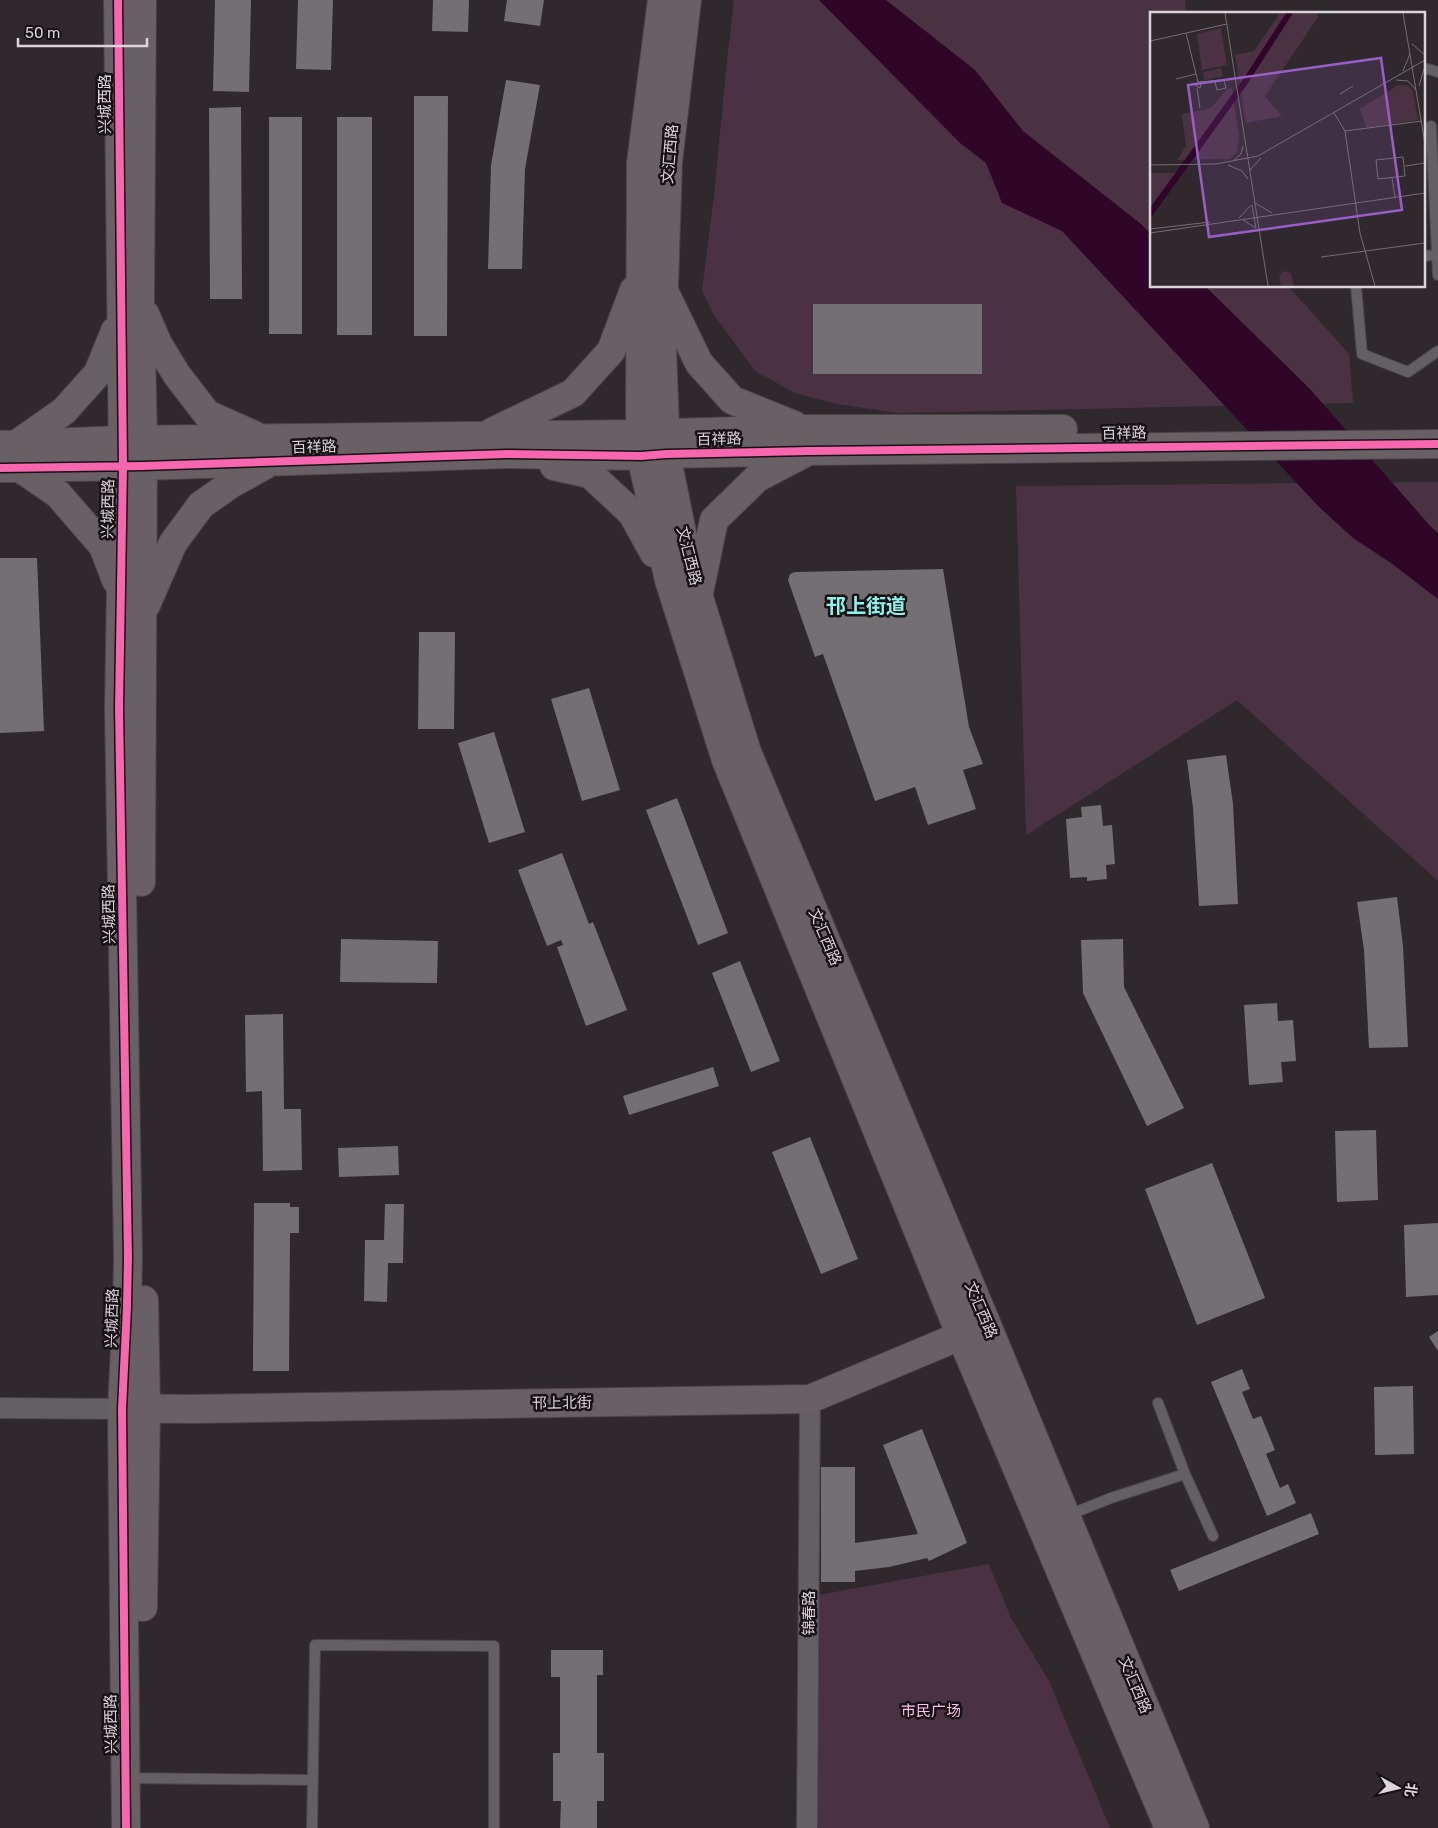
<svg xmlns="http://www.w3.org/2000/svg" width="1438" height="1828" font-family="Rubik,'Noto Sans SC',sans-serif">
  <rect width="100%" height="100%" fill="#2f292d"/>
  <path fill="#4b3243" d="M734,0H1185L1186,14H1152V286H1288L1349,354L1353,403L899,413L837,404L795,393L755,371L712,312L702,290L714,195L728,51Z
    M1438,482V881L1237,700L1026,835L1016,486Z
    M989,1564L1011,1618L1049,1681L1110,1828H816L813,1596Z"/>
  <path fill="#2f0627" d="M819,0H886L975,70L1023,131L1141,224L1152,235V286H1205L1310,389L1432,528L1438,533V599L1391,563L1353,538L1319,507L1062,231L1002,203L986,163L960,143Z"/>
  <path fill="#746f72" d="M215,0H251L249,92L213,91Z
    M298,0H333L331,70L296,69Z
    M433,0H469L468,32L432,31Z
    M507,0H544L540,26L504,21Z
    M506,80L540,85L525,169L522,269H488L491,165Z
    M414,96H448L447,336H414Z
    M241,107L242,299H210L209,108Z
    M269,117H302V334H269Z
    M337,117H372V335H337Z
    M813,304H982V374H813Z
    M0,558H37L44,731L0,733Z
    M943,569L969,727L983,764L963,770L976,809L928,825L915,787L875,801L823,654L815,657L788,580L790,574L795,572Z
    M419,632H455L454,729H418Z
    M589,688L620,790L582,801L551,699Z
    M494,732L525,832L489,843L458,743Z
    M1226,755L1233,804L1238,904L1199,906L1193,808L1187,760Z
    M677,798L728,933L698,945L646,810Z
    M1101,805L1103,826L1112,825L1115,864L1106,865L1107,879L1087,881V877L1070,878L1066,819L1082,817L1081,807Z
    M562,853L589,924L593,922L627,1010L586,1026L557,947L563,945L561,940L547,946L518,870Z
    M1397,897L1403,946L1408,1047L1369,1048L1364,950L1357,902Z
    M341,939L438,941L437,983L340,982Z
    M1123,939L1124,987L1184,1108L1147,1126L1083,993L1081,940Z
    M740,961L780,1061L751,1072L712,973Z
    M1277,1003L1278,1021L1293,1020L1296,1061L1281,1062L1283,1082L1249,1085L1244,1005Z
    M283,1014L284,1109H301L302,1170L263,1171L262,1091L246,1092L245,1015Z
    M713,1067L719,1086L629,1115L623,1096Z
    M1376,1130L1378,1200L1337,1202L1335,1131Z
    M810,1137L858,1259L821,1274L772,1152Z
    M398,1146L399,1175L339,1177L338,1148Z
    M1212,1163L1265,1298L1197,1325L1145,1189Z
    M254,1203H290V1207H299V1233H290L289,1371H253Z
    M385,1204H404L403,1263H388L387,1302L364,1301L365,1240H384Z
    M1438,1223V1295L1406,1297L1404,1225Z
    M1438,1331V1351L1429,1337Z
    M1242,1369L1250,1389L1242,1392L1253,1419L1261,1416L1275,1450L1266,1454L1280,1488L1288,1484L1296,1503L1267,1516L1211,1382Z
    M1413,1386L1414,1454L1375,1455L1374,1387Z
    M922,1429L967,1543L929,1561L927,1558L889,1567L855,1571V1582H821V1467H855V1543L918,1534L883,1445Z
    M1311,1513L1319,1534L1179,1591L1170,1570Z
    M551,1650H603V1675H597V1753H604V1801H597V1828H560L561,1801H553V1753H560V1677H551Z"/>
  <g fill="none" stroke-linecap="round" stroke-linejoin="round">
    <g stroke="#4a4449" stroke-width="12">
      <path id="lane" d="M1424,70L1428,69L1438,72
        M1431,126L1438,275
        M1424,256L1436,255
        M1356,286L1362,354L1408,372L1438,351
        M1158,1403L1185,1474L1213,1536
        M1066,1516L1111,1498L1185,1474
        M126,1778L313,1780
        M312,1828L315,1645L494,1646V1828"/>
    </g>
    <g stroke="#4a4449" stroke-width="22">
      <path id="street" d="M0,1408L122,1409
        M807,1828L810,1399"/>
    </g>
    <g stroke="#4a4449" stroke-width="30">
      <path id="secondary" d="M118,0L123,465L119,708L128,1257L127,1307L122,1409L126,1828
        M662,0L641,163L640,434L641,456L669,580L726,760L961,1336L1169,1828
        M687,0L668,162L662,348L666,454L688,562L747,752L987,1325L1195,1828
        M666,295L699,363L732,400L794,425
        M145,314L158,344L177,375L207,414L254,435
        M492,432L573,393L611,351L634,290
        M17,444L64,411L98,373L115,331
        M0,445L121,440L640,434L805,429H1063
        M554,466L590,474L632,513L654,553
        M0,468L143,466L507,454L641,456L666,454L809,451L1438,444
        M20,468L58,494L103,546L116,580
        M699,593L714,520L757,478L803,454
        M146,605L173,543L201,505L231,484L267,464
        M141,882L143,440L140,301L142,0
        M129,1408L188,1409L810,1399L979,1328
        M143,1607L146,1408L144,1300"/>
    </g>
    <use href="#lane" stroke="#645f63" stroke-width="10"/>
    <use href="#street" stroke="#645f63" stroke-width="20"/>
    <use href="#secondary" stroke="#696066" stroke-width="28"/>
    <g stroke="#161115" stroke-width="11">
      <path id="cycleway" d="M118,0L123,465L119,708L128,1257L127,1307L122,1409L126,1828
        M0,468L143,466L507,454L641,456L666,454L809,451L1438,444"/>
    </g>
    <use href="#cycleway" stroke="#f766af" stroke-width="8"/>
  </g>
  <g text-anchor="middle" dominant-baseline="central" stroke-width="5" stroke-linejoin="round" paint-order="stroke">
    <g font-size="15" fill="#dcd4d9" stroke="#161115">
      <text transform="translate(105 104) rotate(-90)">兴城西路</text>
      <text transform="translate(670 154) rotate(-85)">文汇西路</text>
      <text transform="translate(1124 433) rotate(-1)">百祥路</text>
      <text transform="translate(719 439) rotate(-1)">百祥路</text>
      <text transform="translate(314 447) rotate(-2)">百祥路</text>
      <text transform="translate(108 509) rotate(-89)">兴城西路</text>
      <text transform="translate(689 556) rotate(76)">文汇西路</text>
      <text transform="translate(109 914) rotate(-91)">兴城西路</text>
      <text transform="translate(825 937) rotate(67)">文汇西路</text>
      <text transform="translate(981 1310) rotate(67)">文汇西路</text>
      <text transform="translate(112 1318) rotate(-88)">兴城西路</text>
      <text transform="translate(562 1403) rotate(-1)">邗上北街</text>
      <text transform="translate(809 1613) rotate(-90)">锦春路</text>
      <text transform="translate(1135 1685) rotate(67)">文汇西路</text>
      <text transform="translate(111 1724) rotate(-91)">兴城西路</text>
    </g>
    <g font-size="15" fill="#fdbeea" stroke="#161115">
      <text x="931" y="1711">市民广场</text>
    </g>
    <g font-size="20" font-weight="bold" fill="#8af4ea" stroke="#161115">
      <text x="866" y="606">邗上街道</text>
    </g>
  </g>
  <g transform="translate(1150 12)">
    <rect width="275" height="275" fill="#2f292d"/>
    <path d="M130,1H166L168,5L115,84L132,104L96,111L85,43L104,39ZM71,16L77,53L52,58L47,22ZM71,56L73,64L54,68L53,60ZM248,73H257L263,79L268,108L216,116L210,97ZM82,76L89,124L87,140L79,147L27,148L36,134L32,102L61,96L77,77ZM0,161H26L0,196ZM133,259L141,261L144,274H131L129,264Z" fill="#4b3243"/>
    <path d="M136,1H143L96,74L0,207V196L94,66Z" fill="#2f0627"/>
    <path fill="none" stroke="#746d72" stroke-width="1" d="M75,1L118,274M253,1L275,132M36,21L48,70M0,29L77,12M262,32L275,43M253,59L260,42M26,67L46,62M246,68L258,69L266,78M51,72L50,76L45,73L48,70L74,68L76,76L67,78L65,70M269,74L275,54M47,76L50,96M190,82L203,74M184,101L195,119L210,221L225,274M195,119L272,109M253,145L255,164L228,167L226,148ZM84,148L91,142L93,134M0,153L66,152L108,144L275,48M78,153L92,159L98,167M255,154L275,151M100,158L111,146M242,166L245,185M105,191L122,201M102,193L106,216M89,206L101,193M93,208L106,216M0,217L60,210M0,221L275,181M171,245L275,231"/>
    <path fill="#985ec7" fill-opacity="0.15" stroke="#985ec7" stroke-width="2.5" d="M231,46L252,198L59,225L38,73Z"/>
    <rect width="275" height="275" fill="none" stroke="#dcd4d9" stroke-width="2.5"/>
  </g>
  <g transform="translate(1398 1788) rotate(98)" stroke="#161115" stroke-width="4" paint-order="stroke">
  <path d="M0-4L9 19L0 12L-9 19Z" fill="#dcd4d9"/>
  <text y="-8" font-size="14" font-weight="bold" text-anchor="middle" fill="#dcd4d9">北</text>
  </g>
  <path d="M18 38v8h129v-8" fill="none" stroke="#dcd4d9" stroke-width="2.5"/>
  <text x="25" y="38" font-size="15" fill="#dcd4d9" stroke="#161115" stroke-width="4" paint-order="stroke">50 m</text>
</svg>
